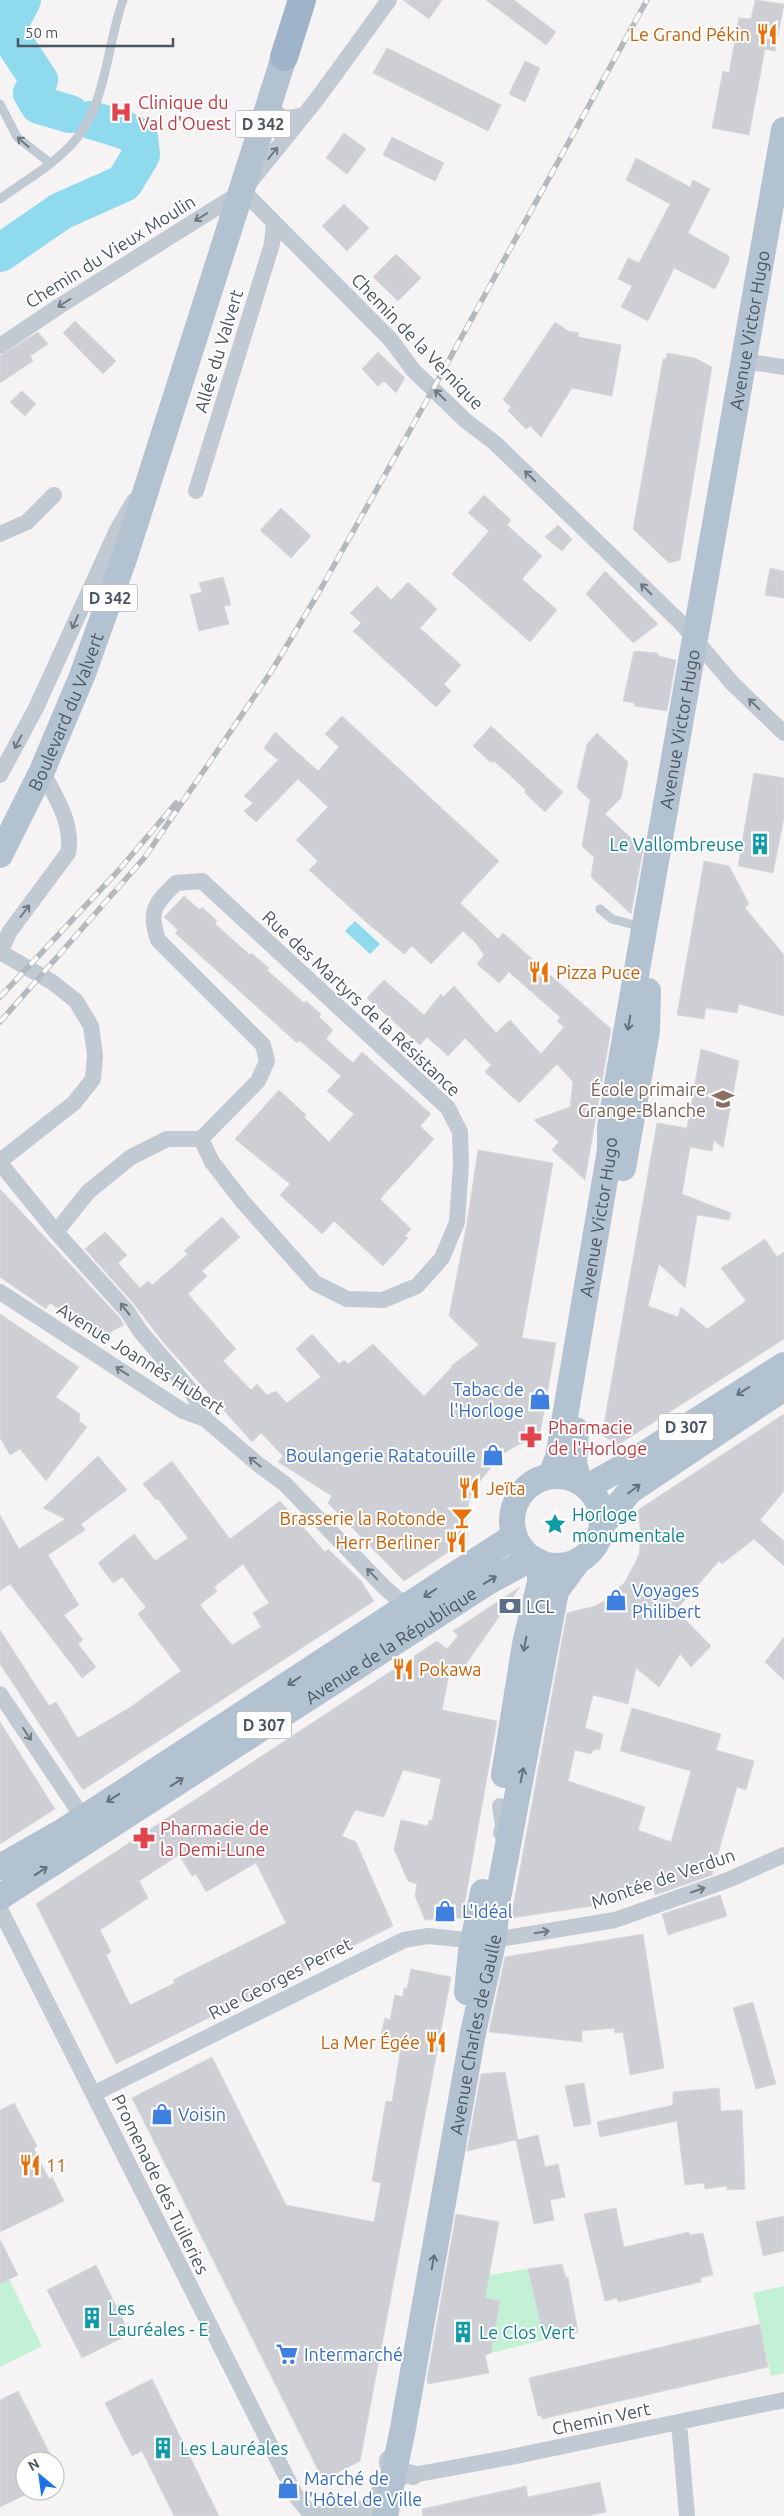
<svg xmlns="http://www.w3.org/2000/svg" width="784" height="2516" font-family="Ubuntu,sans-serif">
  <rect width="100%" height="100%" fill="#f5f3f3"/>
  <path fill="#c3f1d5" d="M528,2269L544,2340L491,2353L500,2301L485,2298L489,2275Z
    M9,2279L42,2346L0,2367V2284Z
    M784,2286V2373L771,2376L753,2293Z"/>
  <path fill="#90daee" d="M355,921L380,944L370,954L345,931Z"/>
  <g fill="none" stroke-linecap="round" stroke-linejoin="round">
    <path stroke="#90daee" stroke-width="38" d="M22,0L6,30L39,80L32,93L39,105L70,114
      M0,253L61,211L124,183L141,155L139,137L124,130L91,120"/>
  </g>
  <path fill="#cdcfd5" stroke="#d7d9de" fill-rule="evenodd" d="M403,0H442L429,19Z
    M486,0H514L556,32L546,45Z
    M755,0L784,4L775,51L765,49L749,135L712,128L723,71L729,73L739,18L751,19Z
    M387,48L501,105L488,131L373,73Z
    M525,61L540,68L525,102L509,94Z
    M344,133L366,149L347,174L326,158Z
    M392,137L444,163L435,181L383,155Z
    M636,158L690,187L693,180L710,189L688,233L729,256V261L715,289L674,268L648,321L621,307L632,286L618,279L628,258L639,263L670,204L626,180Z
    M344,204L369,228L347,251L322,226Z
    M396,254L421,278L398,301L373,277Z
    M75,321L116,361L103,374L63,333Z
    M555,322L568,331L579,333L578,337L621,345L612,396L572,388L541,437L530,426L526,429L508,411L511,407L503,400Z
    M38,332L48,344L30,356L33,361L0,383V356Z
    M378,352L405,378L396,393L384,381L378,386L362,369Z
    M667,353L695,358L712,367L680,560L669,563L633,529L663,359H666Z
    M22,391L36,404L25,416L10,402Z
    M484,495L511,520L507,525L542,556L522,579L557,610L530,642L452,574L489,531L468,513Z
    M281,508L311,536L291,558L260,530Z
    M558,525L572,539L562,551L545,537Z
    M770,568L784,571V598L765,595Z
    M605,571L658,624L633,643L586,594Z
    M223,577L231,605L224,606L229,624L199,631L190,595L202,592L199,583Z
    M408,582L437,609L420,628L461,665L444,684L451,691L436,707L353,631L361,623L350,613L377,586L391,600Z
    M634,651L658,653V656L676,660L667,711L635,706L634,703L623,701Z
    M342,716L499,861L460,903L498,939L503,933L611,1029L585,1180L552,1150L559,1142L534,1120L570,1107L573,1082L557,1064L519,1103L485,1072L491,1065L465,1038L448,1056L427,1037L420,1045L367,998L384,980L424,1015L441,994L443,997L454,986L496,1033L510,1020L541,1054L564,1027L557,1021L560,1017L509,972L499,983L477,964L484,955L476,943L463,931L431,964L412,946L404,954L366,922L309,870L318,861L296,840L328,807L298,779L256,822L244,811L253,803L244,796L278,760L264,748L275,732L318,771L339,747L325,734Z
    M491,726L563,792L545,812L524,792L526,790L495,762H490L473,746Z
    M597,733L628,762L621,798L605,814L643,849L631,914L591,877L594,857L582,846L590,800L577,788L587,744Z
    M754,773L784,778V818L773,873L738,866Z
    M704,861L729,866L749,904L745,908L784,955V1016L739,1004L737,1013L706,1008L704,1019L677,1015Z
    M184,896L200,910L202,907L217,921L215,924L250,955L251,953L269,968L267,970L304,1003L306,1001L321,1014L319,1017L333,1030L326,1039L353,1063L362,1052L431,1114L420,1126L434,1139L380,1199L411,1229L405,1236L408,1238L383,1266L334,1221L322,1234L280,1195L290,1184L235,1139L279,1090L306,1115L304,1117L329,1142L354,1114L327,1091L341,1076L299,1040L297,1043L175,933L178,930L164,917Z
    M701,1049L739,1061L723,1148L714,1140L712,1151L690,1147L682,1194L731,1213L729,1220L697,1215L685,1288L659,1264L648,1306L678,1317L681,1307L707,1329L746,1301L721,1268L765,1239L777,1257L784,1252V1339L618,1445L602,1435L657,1123L687,1128Z
    M478,1150L553,1163L522,1338L556,1343L539,1439L520,1444L502,1454L477,1485L470,1496L466,1518L467,1540L404,1581L328,1503L332,1496L278,1462L283,1456L261,1433L252,1442L164,1343L134,1304L85,1249L105,1232L127,1255L118,1263L140,1288L148,1281L152,1285L188,1254L184,1251L222,1217L240,1237L202,1271L207,1276L188,1294L236,1349L223,1361L251,1390L257,1384L267,1395L276,1391L287,1403L321,1377L296,1349L312,1334L339,1364L344,1360L348,1364L373,1344L424,1396L452,1367L451,1366L479,1345L449,1316L467,1223Z
    M0,1189L119,1317L124,1325L112,1331L106,1340L50,1303L46,1309L0,1277Z
    M0,1314L79,1367L56,1397L80,1414L79,1421L87,1427L46,1481L20,1449L10,1455L0,1438Z
    M784,1414V1491L760,1520L784,1541V1566L754,1539L722,1564L719,1561L676,1610L711,1646L691,1667L680,1654L659,1687L636,1668L628,1704L593,1695L585,1728L603,1734L600,1749L593,1750L591,1754L575,1750L568,1781L645,1807L638,1830L671,1842L691,1771L620,1751L632,1708L721,1734L716,1750L754,1761L746,1790L737,1787L712,1875L655,1895L654,1890L619,1902L511,1918L567,1613L595,1606L606,1600L625,1582L639,1555L641,1535L638,1510Z
    M98,1456L127,1490L81,1524L85,1530L48,1555L79,1605L64,1615L83,1640L78,1644L96,1667L82,1678L10,1584L0,1591V1515L19,1549L65,1519L43,1508Z
    M172,1461L230,1539L280,1501L325,1552L328,1549L361,1581L374,1601L83,1790L0,1664V1630L49,1706L56,1702L78,1738L129,1708L181,1671L138,1614L146,1607L122,1577L113,1583L98,1563L134,1534L155,1561L188,1538L158,1499L156,1500L143,1484ZM243,1564L269,1603L253,1613L261,1627L232,1645L200,1605L217,1591L214,1587Z
    M520,1587L459,1674L450,1669L442,1710L497,1721L462,1918L425,1920L415,1896L417,1884L408,1881L394,1849L401,1820L428,1826L429,1820L432,1821L441,1779L403,1770L384,1817L355,1810L342,1836L356,1842L393,1926L116,2064L36,1904L437,1641L447,1649L458,1636L453,1631ZM179,1855L192,1876L196,1874L206,1892L256,1863L286,1923L173,1980L175,1983L130,2005L106,1955L111,1952L100,1930L148,1898L139,1881Z
    M784,1637V1680L765,1662Z
    M0,1722L55,1809L0,1844Z
    M720,1895L727,1916L668,1935L662,1914Z
    M643,1934L664,2068L630,2075L623,2032L615,2033L614,2028L582,2031V2042L489,2032L505,1957Z
    M411,1969L451,1977L360,2461L323,2480L132,2098L212,2057L286,2205L374,2222L381,2183L372,2181L386,2101L392,2102L401,2046L379,2042L385,2018L390,2020L395,1995L403,1997L404,1988H407Z
    M753,2002L776,2084L756,2089L733,2008Z
    M505,2072L518,2140L538,2135L545,2167L558,2164L565,2197L550,2200L554,2220L534,2224L516,2140L467,2151L481,2074Z
    M584,2083L591,2124L574,2127L565,2086Z
    M719,2088L721,2111L742,2110L745,2189L727,2190V2186L705,2189L704,2183L685,2185L677,2121L600,2137L597,2122L673,2105V2092Z
    M14,2103L37,2146L34,2149L49,2179L52,2177L64,2201L0,2232V2110Z
    M616,2208L624,2247L689,2232L690,2235L703,2233L713,2275L700,2278L701,2282L655,2293L618,2302L617,2298L605,2301L584,2214Z
    M456,2214L499,2222L485,2298L500,2301L491,2353L485,2355L489,2373L428,2384L427,2380Z
    M784,2216V2251L763,2256L756,2222Z
    M0,2239L18,2275L0,2284Z
    M562,2264L566,2278L568,2277L578,2332L544,2340L528,2269Z
    M96,2265L130,2334L82,2358L47,2290Z
    M760,2324L768,2367L542,2419L541,2415L538,2416L529,2378Z
    M152,2379L219,2516H174L142,2451L132,2456L105,2403Z
    M18,2391L51,2456L40,2461H25V2495L0,2507V2400Z
    M600,2482L606,2512L587,2516H423L422,2509L526,2486L528,2497Z"/>
  <g fill="none" stroke-linecap="round" stroke-linejoin="round">
    <path stroke="#c1cad2" stroke-width="9" d="M0,104L17,137L50,163
      M0,199C23,182 50,167 70,146C107,108 106,47 123,0
      M600,909L612,919L642,927"/>
    <path stroke="#c1cad2" stroke-width="16" d="M270,101C277,120 286,120 304,115
      M243,191L391,340L413,370L466,421L495,443L681,623L732,683L784,733
      M0,346L58,307L243,191L317,99L389,0
      M757,363L784,367
      M196,491L272,244L274,223
      M0,534L27,522L54,495
      M0,775L36,708L117,530L134,501
      M0,952L52,982L76,1001L91,1026L95,1055L93,1079L74,1103L0,1161
      M0,952L10,931L68,853C74,824 55,796 42,771
      M0,1163L56,1232L127,1311L140,1331L192,1392L205,1419
      M56,1232L88,1192L131,1157L167,1139H201L212,1162L243,1202L315,1283L347,1299L383,1300L417,1286L442,1258L457,1222L461,1164L460,1132L448,1108L202,881L176,883C155,904 148,910 158,940L263,1045L267,1061L258,1081L201,1139
      M0,1292L183,1411L205,1419L259,1465L285,1484L384,1587L408,1608
      M0,1694L88,1825
      M500,1806L503,1826L501,1833
      M0,1909L296,2496L312,2516
      M95,2093L404,1940L428,1936L467,1940L506,1938L615,1920L728,1880L784,1855
      M679,2423L687,2516
      M369,2511L375,2496L385,2484L402,2477L506,2458L784,2400"/>
    <path stroke="#c1cad2" stroke-width="20" d="M389,2460V2464L397,2472L413,2475
      M320,2516L337,2512L369,2511L373,2516"/>
    <g stroke="#b3c2d1" stroke-width="26">
      <path id="s1" d="M0,855L42,771L82,676L125,556L284,57"/>
      <path d="M623,1168L647,1031L648,991"/>
      <path d="M576,1430L574,1464L579,1481"/>
      <path id="s2" d="M550,1476L558,1458L610,1150V1128L617,1084L784,130"/>
      <circle cx="557" cy="1521" r="45"/>
      <path d="M587,1487L630,1463L784,1365"/>
      <path d="M602,1525L630,1491L784,1388"/>
      <path d="M504,1775L525,1644L540,1582V1562"/>
      <path d="M0,1867L65,1830L514,1536"/>
      <path id="s3" d="M0,1897L488,1582L532,1558"/>
      <path d="M467,1992L471,1952L483,1892"/>
      <path id="s4" d="M385,2516L403,2428L473,2033L494,1938L497,1903L556,1591L579,1560"/>
    </g>
    <path stroke="#9fb4c9" stroke-width="28" d="M284,57L302,0"/>
    <g stroke="#b5b8bd" stroke-width="5.5">
      <path id="rail" d="M0,997L118,871L176,803
        M0,1022L145,857L271,672L319,592L427,400L647,0"/>
    </g>
    <use href="#rail" stroke="#fff" stroke-width="4" stroke-dasharray="11" stroke-linecap="butt"/>
  </g>
  <defs><path id="oneway-shaft" d="M-6 0H5M1.5-3L5.5 0L1.5 3" fill="none" stroke-width="1.6" stroke-linecap="round" stroke-linejoin="round" transform="scale(1.25)"/></defs>
  <g stroke="#6e7983">
    <use href="#oneway-shaft" transform="translate(23 142) rotate(-139)"/>
    <use href="#oneway-shaft" transform="translate(273 153) rotate(-51)"/>
    <use href="#oneway-shaft" transform="translate(201 217) rotate(148)"/>
    <use href="#oneway-shaft" transform="translate(64 303) rotate(148)"/>
    <use href="#oneway-shaft" transform="translate(440 395) rotate(-136)"/>
    <use href="#oneway-shaft" transform="translate(530 476) rotate(-136)"/>
    <use href="#oneway-shaft" transform="translate(646 589) rotate(-136)"/>
    <use href="#oneway-shaft" transform="translate(75 622) rotate(114)"/>
    <use href="#oneway-shaft" transform="translate(754 704) rotate(-136)"/>
    <use href="#oneway-shaft" transform="translate(18 742) rotate(118)"/>
    <use href="#oneway-shaft" transform="translate(25 911) rotate(-53)"/>
    <use href="#oneway-shaft" transform="translate(125 1309) rotate(-128)"/>
    <use href="#oneway-shaft" transform="translate(122 1371) rotate(-147)"/>
    <use href="#oneway-shaft" transform="translate(255 1462) rotate(-141)"/>
    <use href="#oneway-shaft" transform="translate(372 1574) rotate(-134)"/>
    <use href="#oneway-shaft" transform="translate(27 1734) rotate(56)"/>
    <use href="#oneway-shaft" transform="translate(698 1890) rotate(-19)"/>
    <use href="#oneway-shaft" transform="translate(542 1932) rotate(-10)"/>
  </g>
  <g stroke="#64717d">
    <use href="#oneway-shaft" transform="translate(629 1023) rotate(100)"/>
    <use href="#oneway-shaft" transform="translate(743 1391) rotate(148)"/>
    <use href="#oneway-shaft" transform="translate(634 1489) rotate(-37)"/>
    <use href="#oneway-shaft" transform="translate(490 1580) rotate(-31)"/>
    <use href="#oneway-shaft" transform="translate(430 1593) rotate(147)"/>
    <use href="#oneway-shaft" transform="translate(525 1644) rotate(101)"/>
    <use href="#oneway-shaft" transform="translate(294 1681) rotate(147)"/>
    <use href="#oneway-shaft" transform="translate(522 1775) rotate(-79)"/>
    <use href="#oneway-shaft" transform="translate(177 1782) rotate(-33)"/>
    <use href="#oneway-shaft" transform="translate(113 1798) rotate(147)"/>
    <use href="#oneway-shaft" transform="translate(41 1871) rotate(-33)"/>
    <use href="#oneway-shaft" transform="translate(433 2262) rotate(-80)"/>
  </g>
  <defs>
    <g id="restaurant-bare" transform="scale(1.725)"><path d="M-5-6h1v4h1v-4h1v4h1v-4h1v5L-1.5 .5V6h-2V.5L-5-1ZM5-6V6H3V1.5H1.5Q1.5-4 5-6Z" fill="#e8710a" stroke="#fff" stroke-width="2.5" paint-order="stroke"/></g>
    <g id="hospital-bare" transform="scale(1.725)"><path d="M-5-5h3v3.5h4V-5h3V5h-3V1.5h-4V5h-3Z" fill="#e0444e" stroke="#fff" stroke-width="2.5" paint-order="stroke"/></g>
    <g id="building-bare" transform="scale(1.725)"><path d="M-4-6H4V6H1V3H-1V6H-4ZM-2.5-4.3h1.7v1.8h-1.7ZM.8-4.3h1.7v1.8H.8ZM-2.5-1h1.7V.8h-1.7ZM.8-1h1.7V.8H.8Z" fill="#0f9aa8" stroke="#fff" stroke-width="2.5" paint-order="stroke"/></g>
    <g id="school-bare" transform="scale(1.725)"><path d="M0-5L7-2L0 1L-7-2ZM-4 1L0 2.5L4 1V4Q0 6-4 4Z" fill="#8d6e63" stroke="#fff" stroke-width="2.5" paint-order="stroke"/></g>
    <g id="shop-bare" transform="scale(1.725)"><path d="M-5-2.5h2.3a2.7 3.5 0 0 1 5.4 0H5L5.5 6h-11ZM-1.5-2.5h3a1.5 2.3 0 0 0-3 0Z" fill="#3f7fe0" stroke="#fff" stroke-width="2.5" paint-order="stroke"/></g>
    <g id="pharmacy-bare" transform="scale(1.725)"><path d="M-2-6h4v4h4v4h-4v4h-4v-4h-4v-4h4Z" fill="#e0444e" stroke="#fff" stroke-width="2.5" paint-order="stroke"/></g>
    <g id="bar-bare" transform="scale(1.725)"><path d="M-6-5H6L.8 .8V4.5H3.5V6h-7V4.5H-.8V.8Z" fill="#e8710a" stroke="#fff" stroke-width="2.5" paint-order="stroke"/></g>
    <g id="sight-bare" transform="scale(1.725)"><path d="M0-6L1.8-2.2L6-1.7L2.9 1.2L3.7 5.4L0 3.3L-3.7 5.4L-2.9 1.2L-6-1.7L-1.8-2.2Z" fill="#0f9aa8" stroke="#fff" stroke-width="2.5" paint-order="stroke"/></g>
    <g id="bank-bare" transform="scale(1.725)"><path d="M-6-4H6V4H-6ZM0-2.3a2.3 2.3 0 1 0 0 4.6a2.3 2.3 0 1 0 0-4.6Z" fill="#5c6f8a" stroke="#fff" stroke-width="2.5" paint-order="stroke"/></g>
    <g id="supermarket-bare" transform="scale(1.725)"><path d="M-6-5.5h2.5l.6 2H6L4.5 2H-2.5L-4.4-4H-6ZM-1.5 3.2a1.3 1.3 0 1 0 .1 0ZM3 3.2a1.3 1.3 0 1 0 .1 0Z" fill="#3f7fe0" stroke="#fff" stroke-width="2.5" paint-order="stroke"/></g>
  </defs>
  <g fill-rule="evenodd">
    <use href="#restaurant-bare" x="767" y="34"/>
    <use href="#hospital-bare" x="121" y="112"/>
    <use href="#building-bare" x="760" y="844"/>
    <use href="#restaurant-bare" x="539" y="972"/>
    <use href="#school-bare" x="723" y="1099"/>
    <use href="#shop-bare" x="540" y="1399"/>
    <use href="#pharmacy-bare" x="531" y="1437"/>
    <use href="#shop-bare" x="493" y="1455"/>
    <use href="#restaurant-bare" x="469" y="1488"/>
    <use href="#bar-bare" x="462" y="1518"/>
    <use href="#sight-bare" x="555" y="1524"/>
    <use href="#restaurant-bare" x="456" y="1542"/>
    <use href="#shop-bare" x="616" y="1600"/>
    <use href="#bank-bare" x="510" y="1606"/>
    <use href="#restaurant-bare" x="403" y="1669"/>
    <use href="#pharmacy-bare" x="144" y="1838"/>
    <use href="#shop-bare" x="445" y="1911"/>
    <use href="#restaurant-bare" x="436" y="2042"/>
    <use href="#shop-bare" x="162" y="2114"/>
    <use href="#restaurant-bare" x="30" y="2165"/>
    <use href="#building-bare" x="92" y="2318"/>
    <use href="#building-bare" x="463" y="2332"/>
    <use href="#supermarket-bare" x="287" y="2354"/>
    <use href="#building-bare" x="163" y="2448"/>
    <use href="#shop-bare" x="288" y="2488"/>
  </g>
  <g text-anchor="middle" dominant-baseline="central" stroke-width="4" stroke-linejoin="round" paint-order="stroke">
    <g fill="#fff" stroke="#808990" stroke-width="1">
      <rect x="235.5" y="110.5" width="55" height="27" rx="4"/>
      <rect x="82.5" y="584.5" width="55" height="27" rx="4"/>
      <rect x="658.5" y="1413.5" width="55" height="27" rx="4"/>
      <rect x="236.5" y="1711.5" width="55" height="27" rx="4"/>
    </g>
    <g font-size="16" font-weight="bold" fill="#4a5661">
      <text x="263" y="124">D 342</text>
      <text x="110" y="598">D 342</text>
      <text x="686" y="1427">D 307</text>
      <text x="264" y="1725">D 307</text>
    </g>
    <g font-size="18" fill="#c56008" stroke="#fff" text-anchor="end">
      <text x="750" y="34">Le Grand Pékin</text>
      <text x="556" y="972" text-anchor="start">Pizza Puce</text>
      <text x="486" y="1488" text-anchor="start">Jeïta</text>
      <text x="446" y="1518">Brasserie la Rotonde</text>
      <text x="440" y="1542">Herr Berliner</text>
      <text x="419" y="1669" text-anchor="start">Pokawa</text>
      <text x="420" y="2042">La Mer Égée</text>
      <text x="46" y="2165" text-anchor="start">11</text>
    </g>
    <g font-size="18" fill="#be3a42" stroke="#fff" text-anchor="start">
      <text x="138" y="102">Clinique du<tspan x="138" dy="21">Val d'Ouest</tspan></text>
      <text x="548" y="1427">Pharmacie<tspan x="548" dy="21">de l'Horloge</tspan></text>
      <text x="160" y="1828">Pharmacie de<tspan x="160" dy="21">la Demi-Lune</tspan></text>
    </g>
    <g font-size="18" fill="#4a5661" stroke="#fff">
      <text transform="translate(110 251) rotate(-32)">Chemin du Vieux Moulin</text>
      <text stroke="none"><textPath href="#s2" startOffset="1164">Avenue Victor Hugo</textPath></text>
      <text transform="translate(418 341) rotate(46)">Chemin de la Vernique</text>
      <text transform="translate(218 351) rotate(-73)">Allée du Valvert</text>
      <text stroke="none"><textPath href="#s1" startOffset="158">Boulevard du Valvert</textPath></text>
      <text stroke="none"><textPath href="#s2" startOffset="759">Avenue Victor Hugo</textPath></text>
      <text transform="translate(362 1003) rotate(43)">Rue des Martyrs de la Résistance</text>
      <text stroke="none"><textPath href="#s2" startOffset="264">Avenue Victor Hugo</textPath></text>
      <text transform="translate(141 1358) rotate(32)">Avenue Joannès Hubert</text>
      <text stroke="none"><textPath href="#s3" startOffset="465">Avenue de la République</textPath></text>
      <text transform="translate(663 1878) rotate(-19)">Montée de Verdun</text>
      <text transform="translate(280 1978) rotate(-27)">Rue Georges Perret</text>
      <text stroke="none"><textPath href="#s4" startOffset="490">Avenue Charles de Gaulle</textPath></text>
      <text transform="translate(161 2184) rotate(64)">Promenade des Tuileries</text>
      <text transform="translate(601 2418) rotate(-12)">Chemin Vert</text>
    </g>
    <g font-size="18" fill="#0d838f" stroke="#fff" text-anchor="start">
      <text x="744" y="844" text-anchor="end">Le Vallombreuse</text>
      <text x="572" y="1514">Horloge<tspan x="572" dy="21">monumentale</tspan></text>
      <text x="108" y="2308">Les<tspan x="108" dy="21">Lauréales - E</tspan></text>
      <text x="479" y="2332">Le Clos Vert</text>
      <text x="180" y="2448">Les Lauréales</text>
    </g>
    <g font-size="18" fill="#785e54" stroke="#fff" text-anchor="end">
      <text x="706" y="1089">École primaire<tspan x="706" dy="21">Grange-Blanche</tspan></text>
    </g>
    <g font-size="18" fill="#366cbe" stroke="#fff" text-anchor="start">
      <text x="524" y="1389" text-anchor="end">Tabac de<tspan x="524" dy="21">l'Horloge</tspan></text>
      <text x="476" y="1455" text-anchor="end">Boulangerie Ratatouille</text>
      <text x="632" y="1590">Voyages<tspan x="632" dy="21">Philibert</tspan></text>
      <text x="462" y="1911">L'Idéal</text>
      <text x="178" y="2114">Voisin</text>
      <text x="304" y="2354">Intermarché</text>
      <text x="304" y="2478">Marché de<tspan x="304" dy="21">l'Hôtel de Ville</tspan></text>
    </g>
    <g font-size="18" fill="#4e5e75" stroke="#fff" text-anchor="start">
      <text x="526" y="1606">LCL</text>
    </g>
  </g>
  <g transform="translate(40 2476) rotate(331)"><circle r="24" fill="#ffffff" stroke="#b7bbc0"/>
  <path d="M0-4L9 19L0 12L-9 19Z" fill="#1a73e8"/>
  <text y="-8" font-size="14" font-weight="bold" text-anchor="middle" fill="#4a5661">N</text>
  </g>
  <path d="M18 38v8h155v-8" fill="none" stroke="#4a5661" stroke-width="2.5"/>
  <text x="25" y="38" font-size="15" fill="#4a5661" stroke="#ffffff" stroke-width="4" paint-order="stroke">50 m</text>
</svg>
